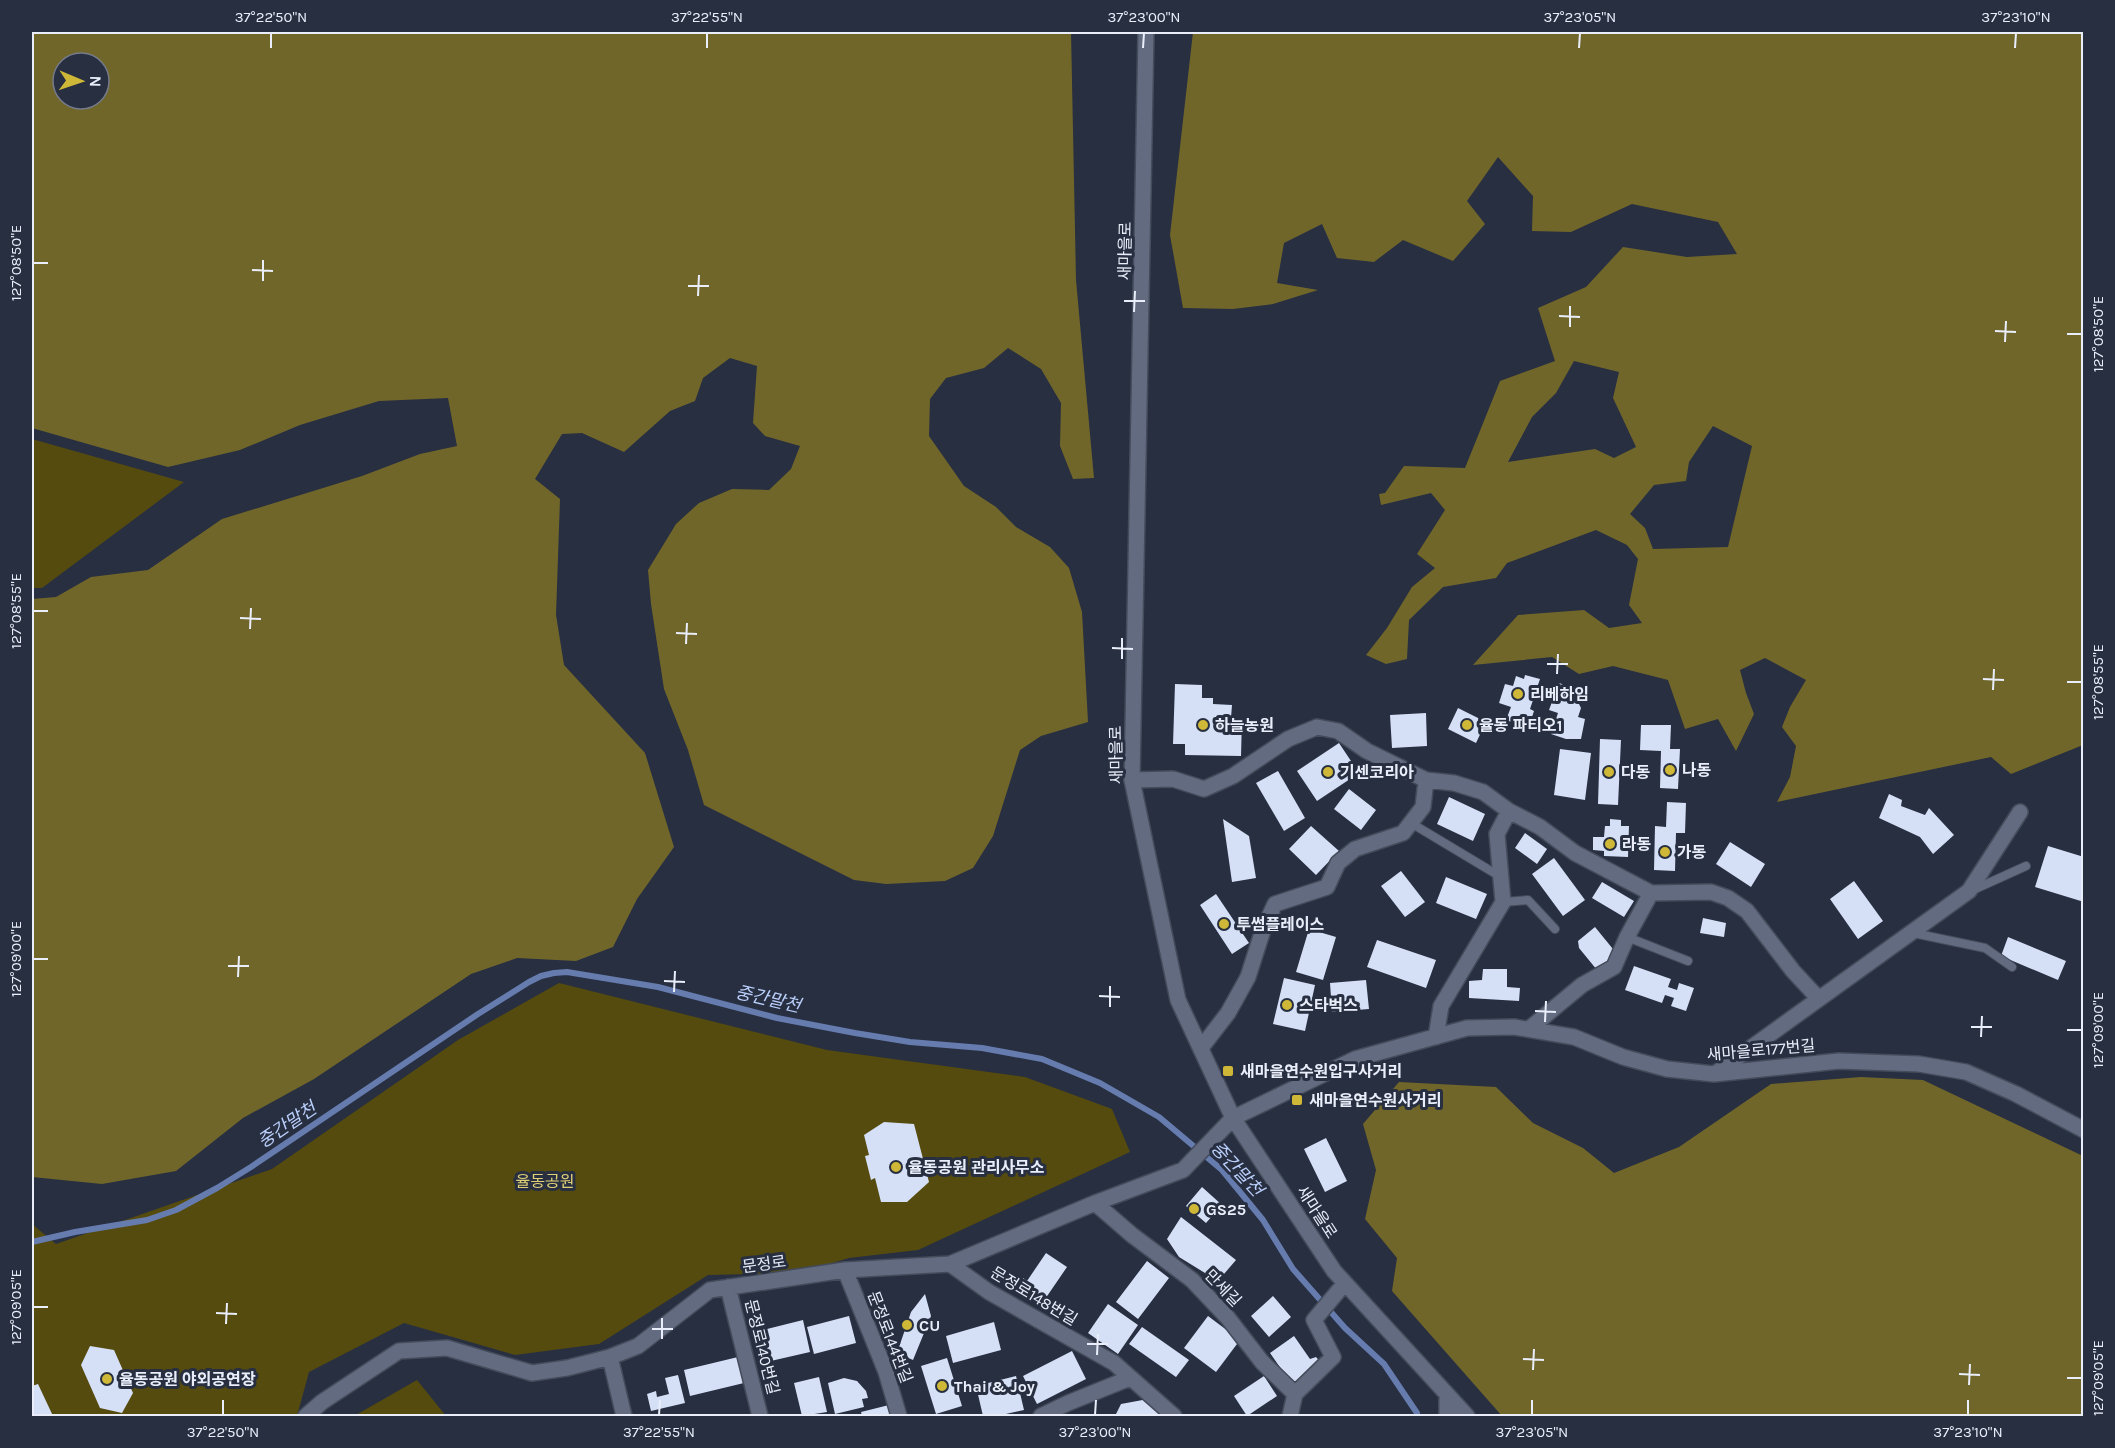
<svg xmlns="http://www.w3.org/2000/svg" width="2115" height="1448" font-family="Karla,'Noto Sans KR',sans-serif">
  <rect width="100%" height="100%" fill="#272f41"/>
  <path fill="#564b0e" d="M32,439L184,482L42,588H32Z
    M559,983L827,1050L1025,1077L1112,1109L1130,1152L918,1250L849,1258L798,1273L708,1275L599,1344L515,1355L404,1323L309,1372L297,1416H32V1224L56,1244L272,1169L458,1040Z
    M417,1380L446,1416H354Z"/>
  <path fill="#71662a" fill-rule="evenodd" d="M32,32H1071L1076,280L1094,478L1073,479L1060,446L1061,403L1041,369L1008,348L984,368L946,378L930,399L929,436L964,486L996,507L1016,527L1050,547L1069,568L1082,612L1088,722L1041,736L1020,750L993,836L973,868L945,881L886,884L854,880L704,805L688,750L664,689L651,604L648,570L676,524L699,503L732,489L769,490L791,469L800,446L765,436L753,423L757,366L730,358L703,378L695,401L670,411L624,452L582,433L562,434L535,479L560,499L556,615L564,665L645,753L674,847L637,899L613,947L576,961L517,958L471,974L314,1079L243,1118L176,1171L102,1184L32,1177V599L56,597L91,577L148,570L222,519L362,476L420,454L457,446L448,398L379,401L300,425L240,450L168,467L32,428ZM63,63H99V99H63Z
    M1193,32H2083V745L2011,774L1991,757L1777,802L1790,777L1796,746L1782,727L1790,707L1806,680L1765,658L1740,670L1746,693L1754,714L1736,751L1718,719L1685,729L1668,680L1613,666L1579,674L1552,657L1473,665L1518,615L1584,610L1609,628L1642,623L1629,605L1638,559L1627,545L1596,530L1507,563L1496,578L1443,587L1409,620L1407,659L1386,664L1366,655L1387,628L1412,587L1435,568L1417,554L1445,510L1431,493L1381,505L1379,494L1385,493L1404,466L1465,468L1500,381L1555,361L1538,308L1586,287L1623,247L1687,257L1737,254L1718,222L1632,204L1571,232L1532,231L1533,196L1498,157L1467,201L1485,224L1453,261L1403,240L1374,262L1337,258L1322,224L1284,243L1277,283L1318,290L1273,304L1233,309L1183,308L1170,235ZM1574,361L1619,372L1613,398L1636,447L1614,458L1595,449L1508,462L1532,417L1556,393ZM1713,426L1752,446L1728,547L1653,549L1645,528L1630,514L1654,485L1686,481L1689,462Z
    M1861,1077L1923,1080L2083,1156V1416H1502L1392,1291L1397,1258L1365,1219L1376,1170L1363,1124L1399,1082L1496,1087L1533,1123L1583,1148L1614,1173L1679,1147L1771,1084Z"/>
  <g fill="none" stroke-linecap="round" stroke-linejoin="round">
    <path stroke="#667cae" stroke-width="6" d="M32,1242L75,1232L147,1220L176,1210L217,1188L251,1167L478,1014L529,982L541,976L554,973L567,972L658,987L777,1018L855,1033L910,1042L982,1048L1042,1059L1100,1083L1159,1117L1222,1170L1263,1220L1293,1269L1345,1328L1384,1364L1417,1413V1416"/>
  </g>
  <path fill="#d5e0f7" d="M1525,675L1540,679L1530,709L1534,711L1532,717L1535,719L1532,729L1506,720L1511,707L1499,703L1505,684L1513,686L1516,676L1524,679Z
    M1559,683L1574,688L1571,695L1575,696L1581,708L1578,717L1585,719L1581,739H1566L1551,734L1558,713L1549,710Z
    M1175,684L1202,685V698H1213V704L1232,705L1231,718H1242L1241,756L1185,755V744H1173Z
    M1458,708L1486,722L1476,743L1448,729Z
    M1426,713L1427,746L1392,748L1390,715Z
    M1641,725H1671L1670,749H1680L1678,789L1660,788L1661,751L1640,750Z
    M1600,739L1621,740L1618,805L1598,804Z
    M1339,743L1359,773L1317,801L1297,771Z
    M1560,749L1591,753L1585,800L1554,795Z
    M1278,771L1305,818L1284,831L1256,783Z
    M1349,789L1376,810L1361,830L1334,809Z
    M1889,794L1902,800L1901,806L1925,815L1929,808L1954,835L1933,854L1920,837L1879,818Z
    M1449,797L1485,814L1473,841L1437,824Z
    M1667,802L1686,803L1685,833H1676L1675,871L1654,870L1655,826L1666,827Z
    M1223,819L1249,836L1256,878L1232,882Z
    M1610,819L1621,820V826H1629L1628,857L1604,856V851L1593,850V837H1604L1605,826H1610Z
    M1311,826L1339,851L1316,875L1289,849Z
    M1525,833L1547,849L1537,864L1515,848Z
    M1730,842L1765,864L1751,887L1716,864Z
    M2048,846L2084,857V902L2035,887Z
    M1554,858L1585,900L1563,916L1532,874Z
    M1401,871L1425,902L1405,917L1381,886Z
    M1446,877L1487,894L1476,919L1436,903Z
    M1854,881L1883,921L1858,939L1830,899Z
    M1602,882L1634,901L1624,917L1592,898Z
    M1216,894L1249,943L1232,954L1200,905Z
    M1703,918L1726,923L1724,937L1700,933Z
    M1595,927L1617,954L1597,970L1579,948L1578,941Z
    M1309,929L1336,937L1323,980L1296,972Z
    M2008,937L2066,961L2058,980L2001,956Z
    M1377,940L1436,960L1426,988L1367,967Z
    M1634,966L1671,979L1668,987L1677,990L1679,983L1694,988L1686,1011L1671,1006L1674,998L1665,995L1662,1003L1625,990Z
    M1483,969H1507V987L1520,988L1519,1001L1469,998V981L1482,980Z
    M1284,978L1315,985L1305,1031L1273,1024Z
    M1366,980L1369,1009L1332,1012L1330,983Z
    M884,1122L914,1124L929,1182L907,1202H881L875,1178L871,1180L865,1156L869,1155L864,1135Z
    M1326,1138L1347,1181L1325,1192L1304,1149Z
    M1202,1187L1222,1205L1206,1223L1186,1206Z
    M1181,1217L1236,1260L1218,1281L1179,1257L1167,1239Z
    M1046,1253L1067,1267L1041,1305L1016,1288L1023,1278L1027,1281Z
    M1147,1261L1169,1278L1138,1319L1116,1302Z
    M925,1294L931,1316L913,1360L897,1353L911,1312Z
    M1273,1296L1291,1317L1269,1337L1251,1316Z
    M1108,1304L1138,1325L1118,1354L1088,1333Z
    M849,1316L856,1343L814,1354L807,1327Z
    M1208,1316L1240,1340L1216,1372L1184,1348Z
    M803,1320L810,1352L762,1363L755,1332Z
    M994,1322L1001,1350L953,1363L946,1336Z
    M1142,1327L1189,1360L1176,1377L1129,1344Z
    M1294,1336L1310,1359L1316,1357L1321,1363L1293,1386L1270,1353Z
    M90,1346L114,1350L133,1393L122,1413L100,1408L81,1365Z
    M1072,1351L1086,1379L1037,1404L1023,1376Z
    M738,1357L744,1383L690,1396L684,1370Z
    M947,1358L962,1406L936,1414L921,1366Z
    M678,1375L685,1403L651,1411L647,1394L656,1391L657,1397L669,1394L665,1378Z
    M1016,1376L1024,1410L997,1416H983L976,1386Z
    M1264,1376L1277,1396L1247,1416L1234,1396Z
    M819,1377L827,1412L802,1416L794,1383Z
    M844,1378L857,1381L866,1391L868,1398L862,1399L864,1407L835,1414L828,1383Z
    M38,1384L53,1416H35L32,1409V1386Z
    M1148,1399L1163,1416H1115L1121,1404Z
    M889,1405L892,1416H862L861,1412Z"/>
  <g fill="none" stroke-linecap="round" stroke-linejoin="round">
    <g stroke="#444b5a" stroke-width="10">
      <path id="lane" d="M1411,823L1501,877
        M1973,890L2026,866
        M1503,902L1528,900L1555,929
        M1913,933L1985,948L2012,967
        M1627,937L1688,961"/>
    </g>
    <g stroke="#444b5a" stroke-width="18">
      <path id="street" d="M1132,780L1173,779L1204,789L1233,776L1288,739L1317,727L1338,731L1367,751L1426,780L1454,783L1483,792L1509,811L1540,827L1575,853L1651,893L1711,892L1728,898L1747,911L1793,971L1819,999
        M1529,1029L1582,985L1614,967L1627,937L1651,893
        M1436,1037L1441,1006L1503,902L1497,834L1509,811
        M1201,1048L1228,1013L1248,977L1263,930L1275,904L1327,887L1338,863L1355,849L1403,833L1423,807L1426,780
        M1716,1073L1969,891L2020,812
        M1233,1118L1334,1271L1467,1416
        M1095,1203L1132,1235L1192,1280L1228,1318L1262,1362L1295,1394
        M950,1264L989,1292L1114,1363L1174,1416
        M845,1270L886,1372L899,1416
        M728,1287L760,1416
        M610,1357L624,1416
        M1295,1394L1333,1357L1314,1320L1345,1283
        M1447,1395V1416
        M306,1416L322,1402L399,1351L447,1348L532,1373L567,1368L610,1357L638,1346L710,1290L845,1270L950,1264L1095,1203L1183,1170L1233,1118L1355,1059L1467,1028L1514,1027L1574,1037L1623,1057L1667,1069L1714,1074L1839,1061L1919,1064L1966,1072L2016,1094L2084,1130
        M1041,1416L1068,1403L1130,1378
        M1290,1416L1295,1394"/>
    </g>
    <g stroke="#444b5a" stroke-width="18">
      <path id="secondary" d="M1146,32L1132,780L1178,1000L1233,1118"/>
    </g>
    <use href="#lane" stroke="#626b80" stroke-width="8"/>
    <use href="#street" stroke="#626b80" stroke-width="15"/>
    <use href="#secondary" stroke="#626b80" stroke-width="15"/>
  </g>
  <path fill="none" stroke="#e9eefa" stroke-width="2" d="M271,48V33M707,48V33M1143,48L1144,33M1579,48L1580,33M2015,48L2016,33M33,263H48M252,270L273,271M263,281V260M688,286H709M698,296L699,275M1124,301H1145M1134,312L1135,291M1559,316L1580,317M1570,327V306M1995,331L2016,332M2067,334H2082M2005,342L2006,321M33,611H48M240,618L261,619M250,629L251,608M676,633L697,634M686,644L687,623M1112,648L1133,649M1122,659V638M1547,664H1568M1557,674L1558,654M1983,679L2004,680M2067,682H2082M1993,690L1994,669M33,959H48M228,966H249M238,977L239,956M664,981L685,982M674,992L675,971M1099,996L1120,997M1110,1007V986M1535,1011L1556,1012M1545,1022L1546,1001M1971,1027H1992M2067,1030H2082M1981,1037L1982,1016M33,1307H48M216,1313L237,1314M226,1324L227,1303M652,1329H673M662,1339V1318M1087,1344H1108M1097,1355L1098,1334M1523,1359L1544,1360M1533,1370L1534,1349M1959,1374L1980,1375M2067,1378H2082M1969,1385L1970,1364M223,1415V1400M659,1415L660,1400M1095,1415L1096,1400M1532,1415V1400M1968,1415V1400"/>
  <g fill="#cfb837" stroke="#272f41" stroke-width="2">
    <circle cx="1518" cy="694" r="6"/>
    <circle cx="1203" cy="725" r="6"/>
    <circle cx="1467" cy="725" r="6"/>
    <circle cx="1670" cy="770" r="6"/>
    <circle cx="1328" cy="772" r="6"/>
    <circle cx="1609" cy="772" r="6"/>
    <circle cx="1610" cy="844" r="6"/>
    <circle cx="1665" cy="852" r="6"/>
    <circle cx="1224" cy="924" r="6"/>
    <circle cx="1287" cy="1005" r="6"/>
    <rect x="1222" y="1065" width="12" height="12" rx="3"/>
    <rect x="1291" y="1094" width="12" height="12" rx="3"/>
    <circle cx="896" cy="1167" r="6"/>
    <circle cx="1194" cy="1209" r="6"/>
    <circle cx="907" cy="1325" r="6"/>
    <circle cx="107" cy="1379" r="6"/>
    <circle cx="942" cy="1386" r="6"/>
  </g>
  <g text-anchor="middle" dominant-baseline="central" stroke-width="6" stroke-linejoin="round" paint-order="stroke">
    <g font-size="16" fill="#e9eefa" stroke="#272f41">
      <text transform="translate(1125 251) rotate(-89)">새마을로</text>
      <text transform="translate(1116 755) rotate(-91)">새마을로</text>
      <text transform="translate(1761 1050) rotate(-5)">새마을로177번길</text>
      <text transform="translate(1317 1212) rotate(57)">새마을로</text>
      <text transform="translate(764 1264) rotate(-8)">문정로</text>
      <text transform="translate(1223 1288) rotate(46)">만세길</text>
      <text transform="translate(1034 1296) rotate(31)">문정로148번길</text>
      <text transform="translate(890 1337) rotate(69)">문정로144번길</text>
      <text transform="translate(762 1347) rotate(76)">문정로140번길</text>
    </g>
    <g font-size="16" font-weight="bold" fill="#e9eefa" stroke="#272f41" text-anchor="start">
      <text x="1530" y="694">리베하임</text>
      <text x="1215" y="725">하늘농원</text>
      <text x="1479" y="725">율동 파티오1</text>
      <text x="1682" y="770">나동</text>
      <text x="1340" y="772">기센코리아</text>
      <text x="1621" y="772">다동</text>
      <text x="1622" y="844">라동</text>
      <text x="1677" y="852">가동</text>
      <text x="1236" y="924">투썸플레이스</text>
      <text x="1299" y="1005">스타벅스</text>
      <text x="1240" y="1071">새마을연수원입구사거리</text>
      <text x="1309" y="1100">새마을연수원사거리</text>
      <text x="908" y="1167">율동공원 관리사무소</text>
      <text x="1206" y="1209">GS25</text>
      <text x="919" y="1325">CU</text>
      <text x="119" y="1379">율동공원 야외공연장</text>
      <text x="954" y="1386">Thai &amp; Joy</text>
    </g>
    <g font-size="16" fill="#e0cf77" stroke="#272f41">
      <text x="545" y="1181">율동공원</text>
    </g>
    <g font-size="18" font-style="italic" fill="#bacffb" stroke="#272f41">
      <text transform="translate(768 999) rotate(13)">중간말천</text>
      <text transform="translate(287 1125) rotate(-34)">중간말천</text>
      <text transform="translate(1237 1169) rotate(47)">중간말천</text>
    </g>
  </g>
  <rect width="2115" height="1448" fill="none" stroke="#272f41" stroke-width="66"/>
  <g transform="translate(81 81) rotate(92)"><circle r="28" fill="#272f41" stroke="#757b8b" stroke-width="1.5"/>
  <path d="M0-4.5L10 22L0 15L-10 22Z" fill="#cfb837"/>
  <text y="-9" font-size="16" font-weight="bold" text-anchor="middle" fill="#e9eefa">N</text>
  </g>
  <rect x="33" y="33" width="2049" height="1382" fill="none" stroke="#e9eefa" stroke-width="2"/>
  <g font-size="15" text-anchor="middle" fill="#e9eefa">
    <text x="271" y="22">37°22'50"N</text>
    <text x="707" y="22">37°22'55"N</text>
    <text x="1144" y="22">37°23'00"N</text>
    <text x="1580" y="22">37°23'05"N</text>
    <text x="2016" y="22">37°23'10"N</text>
    <text transform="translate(16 263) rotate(-90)" y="5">127°08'50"E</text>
    <text transform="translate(2098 334) rotate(-90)" y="5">127°08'50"E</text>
    <text transform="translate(16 611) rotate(-90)" y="5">127°08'55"E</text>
    <text transform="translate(2098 682) rotate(-90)" y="5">127°08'55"E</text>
    <text transform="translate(16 959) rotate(-90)" y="5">127°09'00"E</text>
    <text transform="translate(2098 1030) rotate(-90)" y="5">127°09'00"E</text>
    <text transform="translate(16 1307) rotate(-90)" y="5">127°09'05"E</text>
    <text transform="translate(2098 1378) rotate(-90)" y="5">127°09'05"E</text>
    <text x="223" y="1437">37°22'50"N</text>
    <text x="659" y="1437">37°22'55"N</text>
    <text x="1095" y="1437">37°23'00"N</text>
    <text x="1532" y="1437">37°23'05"N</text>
    <text x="1968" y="1437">37°23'10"N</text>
  </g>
</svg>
